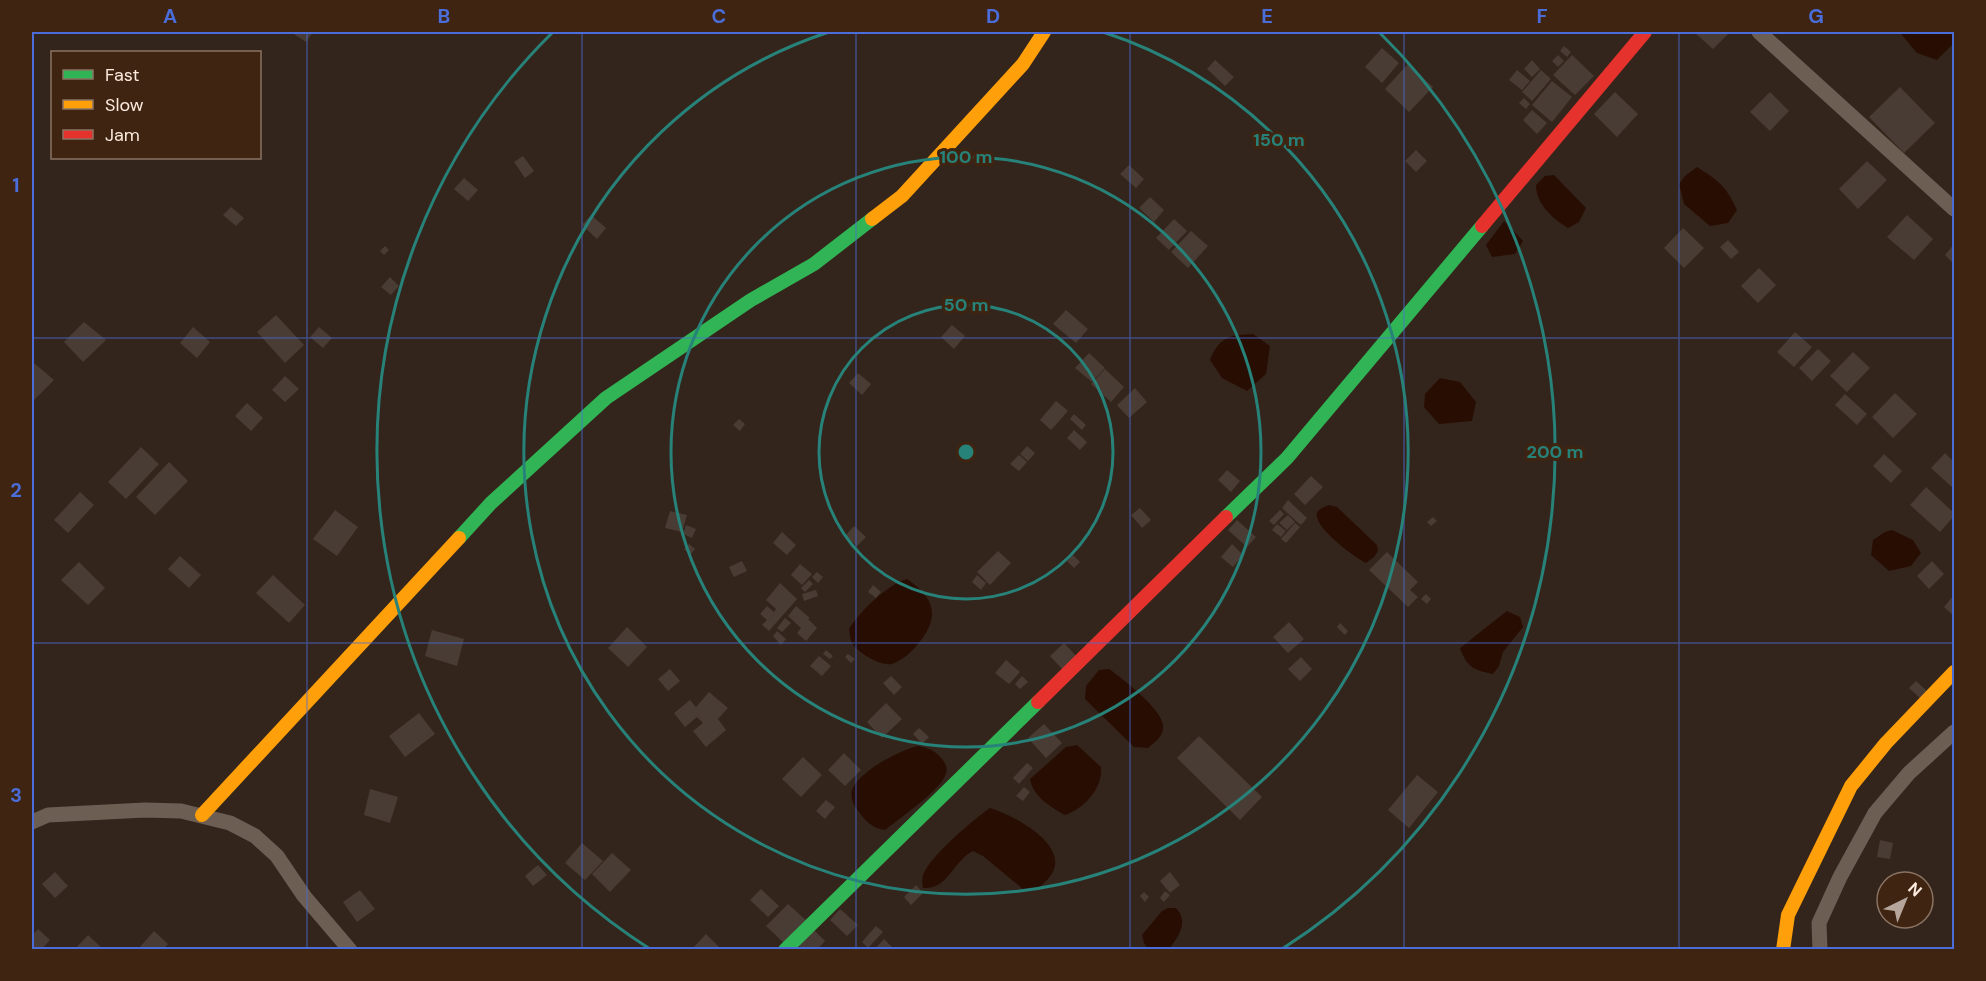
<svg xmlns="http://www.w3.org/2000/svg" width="1986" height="981" font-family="'DM Sans',sans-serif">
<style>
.water{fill:#280d03}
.building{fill:#483c34}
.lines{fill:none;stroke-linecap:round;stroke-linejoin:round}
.street{stroke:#6d5e53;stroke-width:15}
.fast{stroke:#30b455;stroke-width:14}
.slow{stroke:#ff9f0a;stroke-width:14}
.jam{stroke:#e5322d;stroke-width:14}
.grid{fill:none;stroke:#4a6dd9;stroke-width:1.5;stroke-opacity:0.55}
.ring{fill:none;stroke:#278279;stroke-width:3}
.centre{fill:#278279;stroke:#3e2411;stroke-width:3}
.ring-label{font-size:18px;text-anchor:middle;font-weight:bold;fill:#278279;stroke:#3e2411;stroke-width:6;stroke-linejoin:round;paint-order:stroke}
.neatline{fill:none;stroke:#4a6dd9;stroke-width:2}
.grid-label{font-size:20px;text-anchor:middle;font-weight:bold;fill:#4a6dd9}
</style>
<rect width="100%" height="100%" fill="#34251c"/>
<path class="water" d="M 1902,32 L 1954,32 L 1954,43 L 1937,60 L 1917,53 L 1901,34 Z
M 1697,167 C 1719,181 1726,186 1737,210 L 1728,223 L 1710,226 L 1684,204 L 1679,184 L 1685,176 Z
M 1554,175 L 1586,208 L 1579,222 L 1568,228 C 1552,218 1536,204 1536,185 L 1545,176 Z
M 1504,221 L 1523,241 L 1515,254 L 1492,257 L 1486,245 Z
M 1253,334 L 1270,346 L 1266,374 L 1247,391 L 1222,378 L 1210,360 C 1219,337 1230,335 1253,334 Z
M 1440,378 L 1460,382 L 1476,402 L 1472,421 L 1439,424 L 1424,407 L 1425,394 Z
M 1329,505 L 1337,507 L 1377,545 L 1378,551 L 1374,557 L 1366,563 C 1354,557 1313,527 1317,513 C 1319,508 1325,507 1329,505 Z
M 1892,530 L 1913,540 L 1921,553 L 1911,566 L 1889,571 L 1871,555 L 1873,540 L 1885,532 Z
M 907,579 C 936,599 940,617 918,644 C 912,652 901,661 892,664 C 880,666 858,653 852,643 C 850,639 850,633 849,629 C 860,611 887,585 907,579 Z
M 1507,611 L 1520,617 L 1523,627 L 1503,652 L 1499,666 L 1493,674 C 1473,670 1467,667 1460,648 Z
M 1109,669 C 1123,679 1163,710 1163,726 C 1164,736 1155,742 1148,748 L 1134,747 L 1085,699 L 1086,686 L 1099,670 Z
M 1077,745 L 1101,767 C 1103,788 1085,808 1065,815 C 1051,807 1033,797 1030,779 L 1066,747 Z
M 918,746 C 929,748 936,751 942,759 C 947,765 948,770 945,776 C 938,792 900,818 885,830 C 874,829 865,821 859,812 C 854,806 850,799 852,790 C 859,771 900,750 918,746 Z
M 990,808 C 1016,816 1080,850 1045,882 C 1038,889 1034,892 1024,890 L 983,856 L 973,851 C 953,861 948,890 923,888 C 922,883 922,879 923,875 C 930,856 973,820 990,808 Z
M 1168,908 L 1176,908 C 1189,922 1179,936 1169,949 L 1148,949 L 1144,943 L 1142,935 L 1162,911 Z"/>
<path class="building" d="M 291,32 L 313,32 L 306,42 Z
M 1694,32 L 1730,32 L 1713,49 Z
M 1564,46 L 1571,52 L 1567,57 L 1560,51 Z
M 1382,48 L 1399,63 L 1382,83 L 1365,67 Z
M 1558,55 L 1564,61 L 1558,67 L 1552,61 Z
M 1572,55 L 1594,76 L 1575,95 L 1553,75 Z
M 1215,60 L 1234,77 L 1225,86 L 1207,69 Z
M 1532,60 L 1540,69 L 1532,77 L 1524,69 Z
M 1408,64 L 1433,87 L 1409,112 L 1385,89 Z
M 1517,70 L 1530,81 L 1522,90 L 1509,80 Z
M 1541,70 L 1551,79 L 1532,101 L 1522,92 Z
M 1552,81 L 1572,97 L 1552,122 L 1532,105 Z
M 1900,87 L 1935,123 L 1904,153 L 1869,117 Z
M 1615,92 L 1638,114 L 1617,137 L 1594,114 Z
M 1770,92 L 1789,111 L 1770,131 L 1750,112 Z
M 1524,98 L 1530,104 L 1526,109 L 1519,103 Z
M 1532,110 L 1547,123 L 1537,134 L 1523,120 Z
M 1416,150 L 1427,161 L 1416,172 L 1405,161 Z
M 523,156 L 534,171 L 525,178 L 514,162 Z
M 1867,161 L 1887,180 L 1858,209 L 1839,189 Z
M 1129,165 L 1144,179 L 1136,188 L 1120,174 Z
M 464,178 L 478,190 L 468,201 L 454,189 Z
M 1150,197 L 1164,210 L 1154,222 L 1139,208 Z
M 231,207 L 244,218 L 236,226 L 223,215 Z
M 591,215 L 606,228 L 597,239 L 582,225 Z
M 1907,215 L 1933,239 L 1914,260 L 1887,237 Z
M 1174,219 L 1187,231 L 1169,250 L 1156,238 Z
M 1683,228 L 1704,248 L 1684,268 L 1664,248 Z
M 1191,231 L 1208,246 L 1188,268 L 1171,252 Z
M 1728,240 L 1739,252 L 1731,259 L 1720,247 Z
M 1954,244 L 1954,264 L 1945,255 Z
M 385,246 L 389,250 L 384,255 L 380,251 Z
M 1759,268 L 1776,285 L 1758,303 L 1741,286 Z
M 390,277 L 399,286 L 391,295 L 381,287 Z
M 1066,310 L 1088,329 L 1076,343 L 1053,324 Z
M 276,315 L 304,345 L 285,363 L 257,332 Z
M 84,322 L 106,340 L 83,362 L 64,342 Z
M 952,325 L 965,336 L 954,349 L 941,337 Z
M 193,327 L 210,342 L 197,358 L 180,343 Z
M 319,327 L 332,338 L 323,348 L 310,337 Z
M 1795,332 L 1812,347 L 1794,367 L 1777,352 Z
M 1818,349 L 1831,361 L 1812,381 L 1799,368 Z
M 1853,352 L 1870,368 L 1847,392 L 1830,376 Z
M 1089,353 L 1105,368 L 1092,382 L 1075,368 Z
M 34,363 L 54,380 L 34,400 L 32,398 L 32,366 Z
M 1105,369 L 1124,387 L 1111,402 L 1091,384 Z
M 858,373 L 871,384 L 862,395 L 849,383 Z
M 285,376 L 299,389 L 285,402 L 272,390 Z
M 1135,388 L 1147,402 L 1129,418 L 1117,405 Z
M 1895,393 L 1917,414 L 1893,438 L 1872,417 Z
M 1845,394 L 1867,414 L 1857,425 L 1835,405 Z
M 1056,401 L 1068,411 L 1051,430 L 1040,420 Z
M 247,403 L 263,418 L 251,431 L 235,416 Z
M 1074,414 L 1086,425 L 1082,430 L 1070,419 Z
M 739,419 L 745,424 L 740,431 L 733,425 Z
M 1074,430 L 1087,442 L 1080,450 L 1067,438 Z
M 1027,446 L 1035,453 L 1028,461 L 1020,454 Z
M 141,447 L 159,464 L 126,499 L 108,482 Z
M 1945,453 L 1954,462 L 1954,486 L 1953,488 L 1931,468 Z
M 1884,454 L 1902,471 L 1891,483 L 1873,466 Z
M 1019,455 L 1027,462 L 1019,471 L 1010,464 Z
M 169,462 L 188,481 L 155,515 L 136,497 Z
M 1227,470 L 1240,481 L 1231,492 L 1218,480 Z
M 1311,476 L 1323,487 L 1305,505 L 1294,494 Z
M 1926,487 L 1954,513 L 1954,516 L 1940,532 L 1910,505 Z
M 80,492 L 94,505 L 68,533 L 54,520 Z
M 1288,500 L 1307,518 L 1301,525 L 1296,521 L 1299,518 L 1296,521 L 1282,508 Z
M 1140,508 L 1151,520 L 1142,528 L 1131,515 Z
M 335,510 L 358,527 L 337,556 L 313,539 Z
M 1280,510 L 1284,514 L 1274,525 L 1269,521 Z
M 670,511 L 687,515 L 682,532 L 665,528 Z
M 1288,515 L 1295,522 L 1287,530 L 1279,523 Z
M 1433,517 L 1437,521 L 1431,526 L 1427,522 Z
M 1237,520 L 1256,537 L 1247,547 L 1228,530 Z
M 1295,523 L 1300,527 L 1286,543 L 1281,539 Z
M 1277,524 L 1286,531 L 1281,537 L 1272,530 Z
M 686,525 L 696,529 L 692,538 L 683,534 Z
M 854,526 L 866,537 L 857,546 L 845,536 Z
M 782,532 L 796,545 L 787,555 L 773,543 Z
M 689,544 L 695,549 L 690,555 L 684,549 Z
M 1232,544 L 1243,555 L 1233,567 L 1221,557 Z
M 998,551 L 1011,563 L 990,585 L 977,572 Z
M 1387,552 L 1418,582 L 1410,590 L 1418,597 L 1408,607 L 1369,570 Z
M 1073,555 L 1080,562 L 1074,568 L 1067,561 Z
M 180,556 L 201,575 L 189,588 L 168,569 Z
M 742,561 L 747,571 L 734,577 L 729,567 Z
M 1932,561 L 1944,574 L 1929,589 L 1917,576 Z
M 79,562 L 105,588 L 88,605 L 61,580 Z
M 800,564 L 812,574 L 802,585 L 791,575 Z
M 817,572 L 823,577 L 818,583 L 812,577 Z
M 273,575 L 305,605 L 289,623 L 256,593 Z
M 977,575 L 986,583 L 981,590 L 972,582 Z
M 809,580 L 813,584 L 805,592 L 801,588 Z
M 780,583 L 797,599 L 769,631 L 762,625 L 767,620 L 760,614 L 767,606 L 774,612 L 776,609 L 766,600 Z
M 873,585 L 881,592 L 876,598 L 868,592 Z
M 816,590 L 818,596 L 804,601 L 802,594 Z
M 1426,594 L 1431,599 L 1427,604 L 1421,599 Z
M 1954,595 L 1954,616 L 1944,607 Z
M 796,606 L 810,618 L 808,619 L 817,628 L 806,641 L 797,633 L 801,628 L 788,616 Z
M 785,618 L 791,623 L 782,632 L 777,628 Z
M 1289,622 L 1304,639 L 1288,653 L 1273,637 Z
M 1340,623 L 1348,631 L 1345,635 L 1337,627 Z
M 627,627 L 647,647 L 628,667 L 608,648 Z
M 432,630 L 464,639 L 457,666 L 425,656 Z
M 777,631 L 786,639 L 781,645 L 773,636 Z
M 1064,643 L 1078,658 L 1064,671 L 1050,656 Z
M 826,650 L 833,656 L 830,659 L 823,654 Z
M 848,654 L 855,659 L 851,663 L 845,657 Z
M 819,656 L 831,666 L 822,676 L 810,666 Z
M 1301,657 L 1312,669 L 1300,681 L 1288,669 Z
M 1006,660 L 1020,672 L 1009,684 L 995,673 Z
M 670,669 L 680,681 L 668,691 L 658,679 Z
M 891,676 L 902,687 L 894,695 L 883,683 Z
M 1022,676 L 1028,682 L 1020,689 L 1015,684 Z
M 1916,681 L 1928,692 L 1921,699 L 1909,688 Z
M 709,692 L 728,708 L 718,719 L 726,730 L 706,747 L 693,731 L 703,723 L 697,717 L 685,727 L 674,713 L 690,700 L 696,707 Z
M 886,703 L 902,719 L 882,738 L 867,722 Z
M 419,713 L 435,734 L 405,757 L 389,736 Z
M 1044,724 L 1062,743 L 1046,758 L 1028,738 Z
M 919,728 L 929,737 L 922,744 L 913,734 Z
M 1199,736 L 1262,797 L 1240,820 L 1177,758 Z
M 844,753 L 861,770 L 845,786 L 828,770 Z
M 803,757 L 822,775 L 801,797 L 782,779 Z
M 1027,763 L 1033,768 L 1019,784 L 1013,778 Z
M 1417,775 L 1438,792 L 1409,828 L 1388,810 Z
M 1024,787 L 1030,792 L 1023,801 L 1016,796 Z
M 370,789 L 398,797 L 390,823 L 364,815 Z
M 826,800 L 835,807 L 825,819 L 816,811 Z
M 1880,840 L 1893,843 L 1890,859 L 1877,857 Z
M 582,843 L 603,861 L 585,880 L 565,863 Z
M 612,853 L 631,870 L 610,892 L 592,874 Z
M 538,865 L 547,875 L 533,886 L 525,876 Z
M 55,872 L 68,886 L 55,898 L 42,884 Z
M 1170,872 L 1180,885 L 1170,893 L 1160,881 Z
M 916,885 L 923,893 L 911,905 L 904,897 Z
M 761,889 L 779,906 L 768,917 L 750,900 Z
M 360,890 L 375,909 L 357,922 L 343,902 Z
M 1165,891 L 1170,895 L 1164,902 L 1160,898 Z
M 1144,892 L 1149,897 L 1145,902 L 1140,896 Z
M 788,904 L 808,922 L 786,945 L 766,926 Z
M 840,909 L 858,925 L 847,936 L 830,920 Z
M 876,926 L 883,932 L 868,948 L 862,942 Z
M 38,929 L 50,940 L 41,950 L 35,950 L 32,947 L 32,936 Z
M 814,930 L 825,941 L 817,950 L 803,950 L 799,946 Z
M 154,931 L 168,944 L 163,950 L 141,950 L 139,948 Z
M 706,934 L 722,950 L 691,950 Z
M 88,935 L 104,950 L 78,950 L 76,948 Z
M 884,939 L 895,950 L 874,950 Z"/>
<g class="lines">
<path class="street" d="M 1759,32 L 1954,209
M 32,822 L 48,815 L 145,810 L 181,811 L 230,823 L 255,836 L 277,856 L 304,896 L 350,950
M 1820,950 L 1819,923 L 1840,877 L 1875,813 L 1909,773 L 1954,732"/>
<path class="fast" d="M 1226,517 L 1287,458 L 1482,226
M 459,538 L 491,503 L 606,398 L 751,300 L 814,264 L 872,219
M 785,950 L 1038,702"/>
<path class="slow" d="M 872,219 L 902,196 L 1023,64 L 1044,32
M 202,815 L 459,538
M 1783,950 L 1788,915 L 1851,786 L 1886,743 L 1954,672"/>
<path class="jam" d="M 1482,226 L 1645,32
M 1038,702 L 1226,517"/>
</g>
<path class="grid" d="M 307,32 L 307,950M 582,32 L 582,950M 856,32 L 856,950M 1130,32 L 1130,950M 1404,32 L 1404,950M 1679,32 L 1679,950M 32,338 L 1954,338M 32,643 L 1954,643"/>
<g class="ring">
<circle cx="966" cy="452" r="147"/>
<circle cx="966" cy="452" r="295"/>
<path d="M1103 32A442 442 0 1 1 829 32"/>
<path d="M650 949A589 589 0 0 1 553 32M1379 32A589 589 0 0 1 1282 949"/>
</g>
<circle cx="966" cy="452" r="9" class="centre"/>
<g class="ring-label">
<text x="1279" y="146">150 m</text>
<text x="966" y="163">100 m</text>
<text x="966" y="311">50 m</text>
<text x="1555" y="458">200 m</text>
</g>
<rect width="1986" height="981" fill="none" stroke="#3e2411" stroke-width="66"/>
<rect x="51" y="51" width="210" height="108" fill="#3e2411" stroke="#8a7363" stroke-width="1.5"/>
<rect x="63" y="70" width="30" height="9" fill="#30b455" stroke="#8a7363" stroke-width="1.5"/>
<text x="105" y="81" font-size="18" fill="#fceadf">Fast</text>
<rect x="63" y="100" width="30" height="9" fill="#ff9f0a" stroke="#8a7363" stroke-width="1.5"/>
<text x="105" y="111" font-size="18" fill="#fceadf">Slow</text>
<rect x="63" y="130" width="30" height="9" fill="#e5322d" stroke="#8a7363" stroke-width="1.5"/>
<text x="105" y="141" font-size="18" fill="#fceadf">Jam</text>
<g transform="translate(1905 900) rotate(43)"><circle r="28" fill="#3e2411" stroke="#8a7363" stroke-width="1.5"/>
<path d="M0-4.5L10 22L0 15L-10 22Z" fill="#b6a59b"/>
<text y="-9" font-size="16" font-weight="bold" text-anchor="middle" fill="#fceadf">N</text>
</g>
<rect x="33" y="33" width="1920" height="915" class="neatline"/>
<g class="grid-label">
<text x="170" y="23">A</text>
<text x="444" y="23">B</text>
<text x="719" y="23">C</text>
<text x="993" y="23">D</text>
<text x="1267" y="23">E</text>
<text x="1542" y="23">F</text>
<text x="1816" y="23">G</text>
<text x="16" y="192">1</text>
<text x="16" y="497">2</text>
<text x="16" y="802">3</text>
</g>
</svg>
